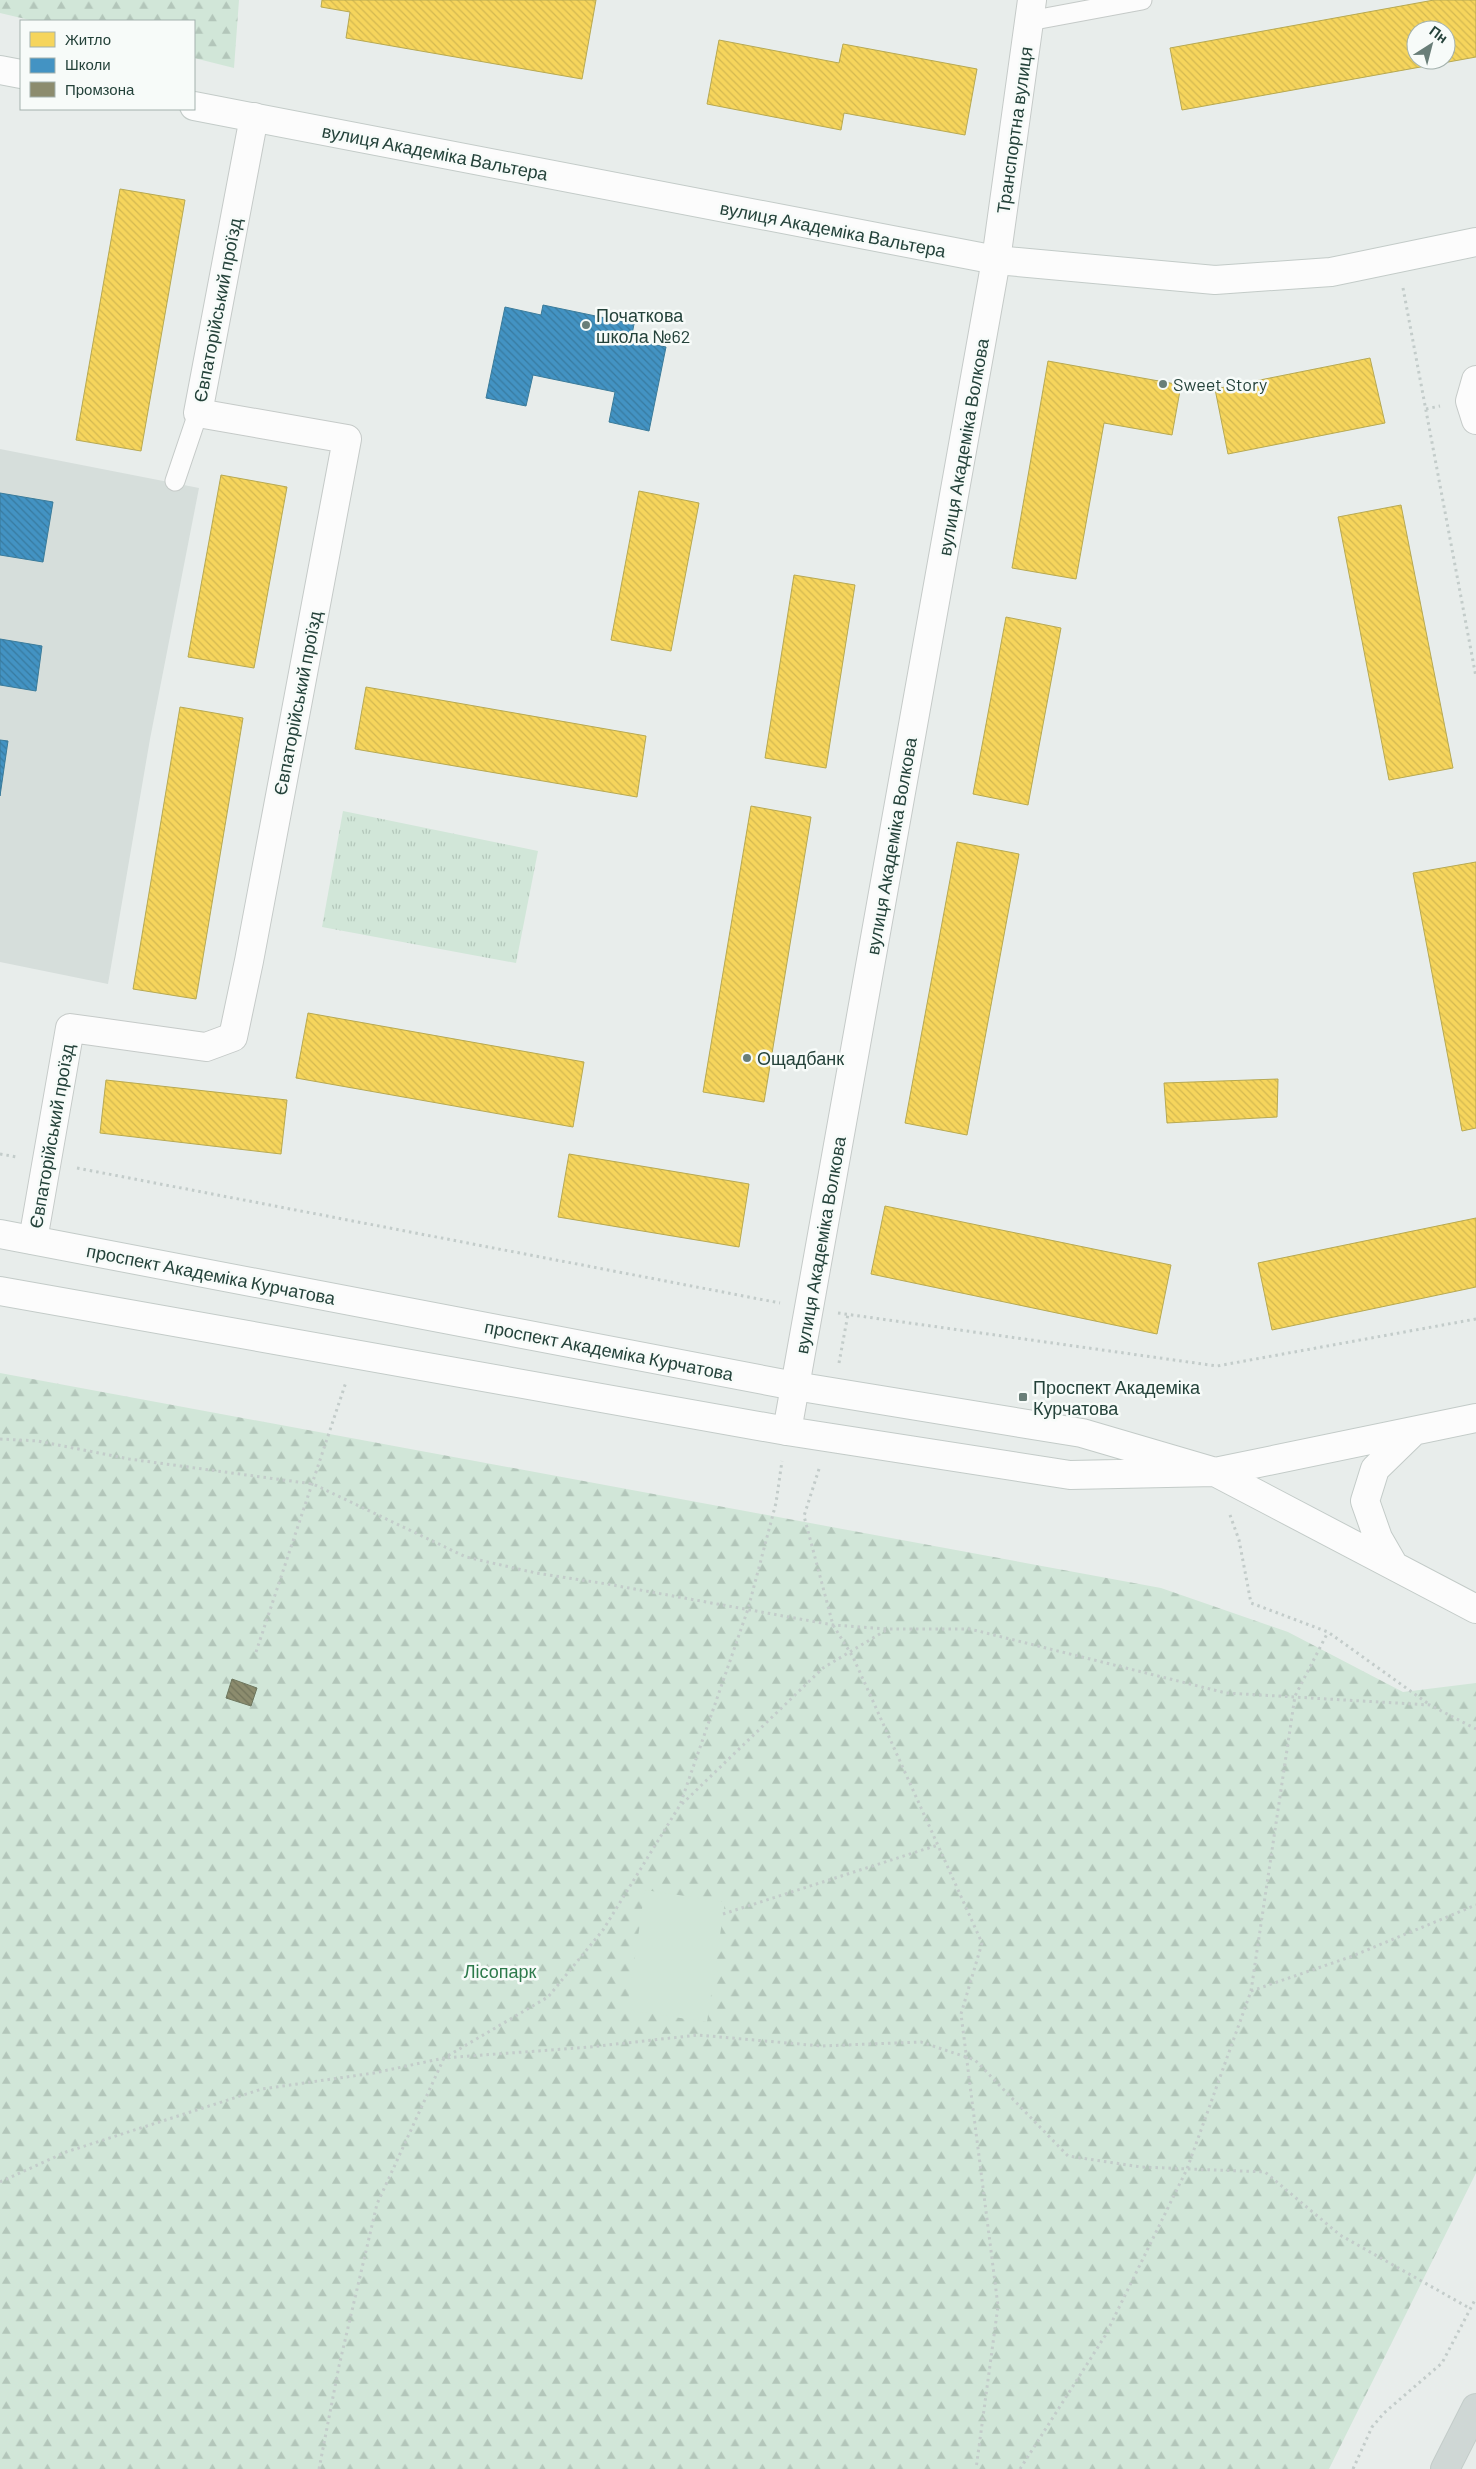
<svg xmlns="http://www.w3.org/2000/svg" width="1476" height="2469" font-family="Barlow,sans-serif">
<style>
.built{fill:#d6dedb}
.grass{fill:url(#grass-tufts)}
.forest{fill:url(#forest-firs)}
.garden{fill:#d1e6d8}
.homes{fill:url(#homes-back-hatch);stroke:#b7a952;fill-rule:evenodd}
.schools{fill:url(#schools-back-hatch);stroke:#3a7b9a}
.industry{fill:url(#industry-back-hatch);stroke:#6d765e}
.lines{fill:none;stroke-linecap:round;stroke-linejoin:round}
.lane-casing{stroke:#c5cac8;stroke-width:21}
.street-casing{stroke:#c5cac8;stroke-width:30}
.secondary-casing{stroke:#c3cbc8;stroke-width:30}
.primary-casing{stroke:#c3ccc9;stroke-width:30}
.path{stroke:#c3ccca;stroke-width:3;stroke-dasharray:2.5 4;stroke-linecap:butt}
.lane{stroke:#fcfcfc;stroke-width:19}
.street{stroke:#fcfcfc;stroke-width:28}
.secondary{stroke:#fcfcfc;stroke-width:28}
.primary{stroke:#cfd7d5;stroke-width:28}
.poi-dot{fill:#697e78;stroke:#f7fbf9;stroke-width:2}
.labels{text-anchor:middle;dominant-baseline:central;stroke-width:5;stroke-linejoin:round;paint-order:stroke}
.street-label{font-size:18px;fill:#24423a;stroke:#f7fbf9}
.poi-label{font-size:18px;fill:#24423a;stroke:#f7fbf9;text-anchor:start}
.park-label{font-size:18px;fill:#2d7a4b;stroke:#f7fbf9}
</style>
<defs>
<pattern id="grass-tufts" width="24" height="20" patternUnits="userSpaceOnUse" patternTransform="scale(1.25)"><rect width="24" height="20" fill="#d1e6d8"/><path d="M3 7l-1-3M5 7V3M7 7l1-3M15 17l-1-3M17 17v-4M19 17l1-3" fill="none" stroke="#b3c6ba"/></pattern>
<pattern id="forest-firs" width="22" height="20" patternUnits="userSpaceOnUse" patternTransform="scale(1.25)"><rect width="22" height="20" fill="#d1e6d8"/><path d="M5 1l3.5 6h-7zM16 11l3.5 6h-7z" fill="#b3c6ba"/></pattern>
<pattern id="homes-back-hatch" width="6" height="6" patternUnits="userSpaceOnUse" patternTransform="scale(1.25)"><rect width="6" height="6" fill="#f6d55c"/><path d="M-1 5l2 2M0 0l6 6M5-1l2 2" fill="none" stroke="#d3b851"/></pattern>
<pattern id="schools-back-hatch" width="6" height="6" patternUnits="userSpaceOnUse" patternTransform="scale(1.25)"><rect width="6" height="6" fill="#4393c3"/><path d="M-1 5l2 2M0 0l6 6M5-1l2 2" fill="none" stroke="#387a9f"/></pattern>
<pattern id="industry-back-hatch" width="6" height="6" patternUnits="userSpaceOnUse" patternTransform="scale(1.25)"><rect width="6" height="6" fill="#8c8c6e"/><path d="M-1 5l2 2M0 0l6 6M5-1l2 2" fill="none" stroke="#72745b"/></pattern>
</defs>
<rect width="100%" height="100%" fill="#e8edeb"/>
<path class="built" d="M 0,449 L 199,488 L 150,739 L 108,984 L 0,962 Z"/>
<path class="grass" d="M 343,811 L 538,851 L 516,963 L 322,927 Z"/>
<path class="forest" d="M 0,0 L 239,0 L 234,68 L 194,58 L 194,21 L 34,21 L 0,13 Z
M 0,1373 L 1161,1588 L 1288,1632 L 1403,1692 L 1476,1683 L 1476,2173 L 1329,2469 L 0,2469 Z"/>
<path class="garden" d="M 645,1890 L 725,1902 L 707,2022 L 627,2010 Z"/>
<path class="homes" d="M 322,0 L 596,0 L 582,79 L 346,38 L 350,12 L 321,7 Z
M 1434,0 L 1476,0 L 1476,57 L 1182,110 L 1170,48 ZM 1416,30 L 1446,30 L 1446,60 L 1416,60 Z
M 719,40 L 839,63 L 843,44 L 977,69 L 965,135 L 844,113 L 841,130 L 707,104 Z
M 120,189 L 185,200 L 141,451 L 76,440 Z
M 1370,358 L 1385,423 L 1228,454 L 1215,389 Z
M 1048,361 L 1181,385 L 1172,435 L 1104,423 L 1076,579 L 1012,568 Z
M 221,475 L 287,487 L 254,668 L 188,657 Z
M 639,491 L 699,503 L 671,651 L 611,640 Z
M 1401,505 L 1453,768 L 1389,780 L 1338,517 Z
M 794,575 L 855,585 L 826,768 L 765,758 Z
M 1006,617 L 1061,628 L 1028,805 L 973,794 Z
M 366,687 L 646,736 L 637,797 L 355,749 Z
M 180,707 L 243,718 L 196,999 L 133,989 Z
M 751,806 L 811,817 L 764,1102 L 703,1092 Z
M 957,842 L 1019,854 L 967,1135 L 905,1123 Z
M 1476,862 L 1476,1128 L 1462,1131 L 1413,873 Z
M 308,1013 L 584,1062 L 573,1127 L 296,1078 Z
M 1278,1079 L 1277,1117 L 1167,1123 L 1164,1083 Z
M 106,1080 L 287,1100 L 281,1154 L 100,1133 Z
M 569,1154 L 749,1184 L 739,1247 L 558,1217 Z
M 885,1206 L 1171,1265 L 1157,1334 L 871,1274 Z
M 1476,1218 L 1476,1287 L 1272,1330 L 1258,1263 Z"/>
<path class="schools" d="M 543,305 L 634,324 L 631,340 L 666,347 L 649,431 L 609,422 L 615,392 L 533,375 L 526,406 L 486,398 L 505,307 L 541,315 Z
M 0,493 L 53,502 L 43,562 L 0,555 Z
M 0,639 L 42,646 L 36,691 L 0,685 Z
M 0,740 L 8,741 L 0,796 Z"/>
<path class="industry" d="M 232,1679 L 257,1688 L 251,1706 L 226,1698 Z"/>
<g class="lines">
<defs>
<path id="lane" d="M 1029,21 L 1142,0
M 175,481 L 198,413"/>
<path id="street" d="M 1476,380 L 1470,401 L 1476,420
M 33,1240 L 70,1028 L 206,1047 L 233,1037 L 249,961 L 347,439 L 198,413 L 254,117
M 787,1431 L 996,260 L 1032,0"/>
<path id="secondary" d="M 0,70 L 21,74
M 194,106 L 996,260 L 1215,280 L 1331,272 L 1476,242
M 0,1234 L 795,1386 L 1082,1433 L 1215,1472 L 1476,1609
M 0,1291 L 787,1431 L 1070,1475 L 1215,1472 L 1476,1418
M 1393,1564 L 1378,1538 L 1365,1501 L 1375,1469 L 1413,1432"/>
<path id="primary" d="M 1445,2469 L 1476,2408"/>
</defs>
<use href="#lane" class="lane-casing"/>
<use href="#street" class="street-casing"/>
<use href="#secondary" class="secondary-casing"/>
<use href="#primary" class="primary-casing"/>
<path class="path" d="M 1403,288 L 1476,677
M 1426,409 L 1440,406
M 0,1154 L 17,1157
M 77,1168 L 780,1303
M 838,1313 L 1217,1366 L 1476,1319
M 839,1363 L 848,1314
M 0,1439 L 38,1441 L 129,1459 L 313,1484 L 466,1557 L 536,1573 L 607,1584 L 833,1625 L 888,1629 L 970,1629 L 1226,1693 L 1430,1705 L 1476,1729
M 819,1469 L 804,1516 L 833,1625 L 853,1657 L 982,1943 L 961,2014 L 998,2306 L 976,2469
M 1230,1515 L 1239,1540 L 1251,1603 L 1328,1632 L 1430,1705
M 256,1652 L 346,1382
M 682,1804 L 823,1668 L 888,1629
M 723,1914 L 938,1845
M 1251,1991 L 1350,1957 L 1476,1905
M 0,2182 L 66,2152 L 262,2089 L 374,2073 L 444,2058 L 548,1997 L 603,1930 L 680,1805 L 748,1609 L 776,1503 L 782,1461
M 319,2469 L 339,2366 L 377,2204 L 444,2058 L 590,2047 L 698,2035 L 821,2046 L 921,2042 L 975,2060 L 1068,2156 L 1141,2167 L 1265,2172 L 1340,2235 L 1471,2309
M 1020,2469 L 1105,2336 L 1187,2169 L 1251,1991 L 1295,1696 L 1328,1632
M 1353,2469 L 1372,2427 L 1384,2413 L 1442,2363 L 1476,2298"/>
<use href="#lane" class="lane"/>
<use href="#street" class="street"/>
<use href="#secondary" class="secondary"/>
<use href="#primary" class="primary"/>
</g>
<g class="poi-dot">
<circle cx="586" cy="325" r="5"/>
<circle cx="1163" cy="384" r="5"/>
<circle cx="747" cy="1058" r="5"/>
<rect x="1018" y="1392" width="10" height="10" rx="2.5"/>
</g>
<g class="labels">
<g class="street-label">
<text transform="translate(1014 130) rotate(-82)">Транспортна вулиця</text>
<text transform="translate(435 152) rotate(11)">вулиця Академіка Вальтера</text>
<text transform="translate(833 229) rotate(11)">вулиця Академіка Вальтера</text>
<text transform="translate(217 310) rotate(-79)">Євпаторійський проїзд</text>
<text transform="translate(963 447) rotate(-80)">вулиця Академіка Волкова</text>
<text transform="translate(297 703) rotate(-79)">Євпаторійський проїзд</text>
<text transform="translate(891 846) rotate(-80)">вулиця Академіка Волкова</text>
<text transform="translate(51 1136) rotate(-80)">Євпаторійський проїзд</text>
<text transform="translate(820 1245) rotate(-80)">вулиця Академіка Волкова</text>
<text transform="translate(211 1274) rotate(11)">проспект Академіка Курчатова</text>
<text transform="translate(609 1350) rotate(11)">проспект Академіка Курчатова</text>
</g>
<g class="poi-label">
<text x="596" y="315">Початкова<tspan x="596" dy="21">школа №62</tspan></text>
<text x="1173" y="384">Sweet Story</text>
<text x="757" y="1058">Ощадбанк</text>
<text x="1033" y="1387">Проспект Академіка<tspan x="1033" dy="21">Курчатова</tspan></text>
</g>
<g class="park-label">
<text x="500" y="1971">Лісопарк</text>
</g>
</g>
<rect x="20" y="20" width="175" height="90" fill="#f7fbf9" stroke="#a3b1ad"/>
<rect x="30" y="32" width="25" height="15" fill="#f6d55c" stroke="#a3b1ad"/>
<text x="65" y="45" font-size="15" fill="#24423a">Житло</text>
<rect x="30" y="58" width="25" height="15" fill="#4393c3" stroke="#a3b1ad"/>
<text x="65" y="70" font-size="15" fill="#24423a">Школи</text>
<rect x="30" y="82" width="25" height="15" fill="#8c8c6e" stroke="#a3b1ad"/>
<text x="65" y="95" font-size="15" fill="#24423a">Промзона</text>
<g transform="translate(1431 45) rotate(36)"><circle r="24" fill="#f7fbf9" stroke="#a3b1ad"/>
<path d="M0-4L9 19L0 12L-9 19Z" fill="#697e78"/>
<text y="-8" font-size="14" font-weight="bold" text-anchor="middle" fill="#24423a">Пн</text>
</g>
</svg>
